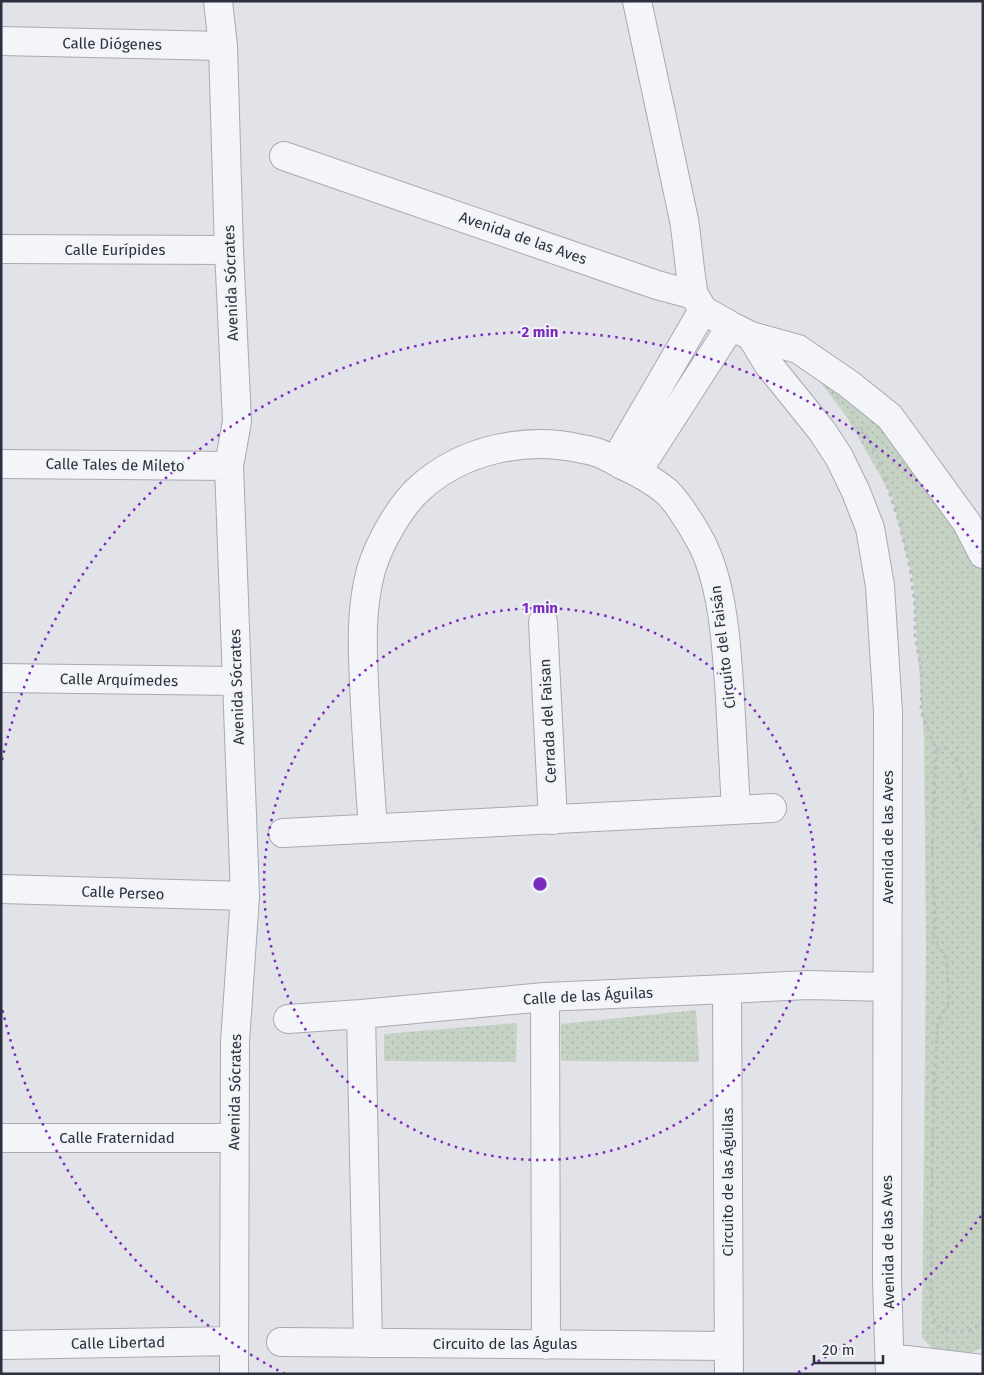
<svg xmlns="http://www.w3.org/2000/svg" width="984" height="1375" font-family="'Fira Sans',sans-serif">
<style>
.park{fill:url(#park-dots)}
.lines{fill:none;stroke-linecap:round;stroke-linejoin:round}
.minor-casing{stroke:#a8a9b3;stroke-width:30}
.path{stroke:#bcbec4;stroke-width:3;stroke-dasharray:4 4;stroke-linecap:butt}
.minor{stroke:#f4f5f8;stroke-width:28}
.ring{fill:none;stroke:#7b2cbf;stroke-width:2.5;stroke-dasharray:2.5 5}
.labels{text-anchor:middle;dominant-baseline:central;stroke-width:4;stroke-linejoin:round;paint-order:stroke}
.street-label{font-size:15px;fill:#2c2f3f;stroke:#f1f3f7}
.centre{fill:#7b2cbf;stroke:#f1f3f7;stroke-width:2.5}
.ring-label{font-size:15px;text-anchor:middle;font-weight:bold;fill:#7b2cbf;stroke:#f1f3f7;stroke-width:4;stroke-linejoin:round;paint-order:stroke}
</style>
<defs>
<pattern id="park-dots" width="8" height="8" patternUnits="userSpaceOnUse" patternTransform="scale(1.25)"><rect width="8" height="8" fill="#c5d2c4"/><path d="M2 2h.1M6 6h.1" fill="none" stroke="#a9b5a9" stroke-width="1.8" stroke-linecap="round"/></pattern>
</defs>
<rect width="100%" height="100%" fill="#e2e3e9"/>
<path class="park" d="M 820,382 L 859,399 L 924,472 L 983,558 L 983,1348 L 960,1357 L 937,1354 L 922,1337 L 926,951 L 924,739 L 913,579 L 892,497 L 847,417 Z
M 696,1010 L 699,1062 L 561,1061 L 561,1024 Z
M 517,1023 L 516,1062 L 384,1061 L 384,1034 Z"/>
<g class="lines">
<defs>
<path id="minor" d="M 218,1 L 223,46 L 229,250 L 237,421 L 229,466 L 245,896 L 235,1042 L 234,1374
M 637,1 L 684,220 C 688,245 689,270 694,295
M 1,41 L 223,46
M 284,156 L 657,285 L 694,295 L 703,310 L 731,326 L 751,336 L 798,349 L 849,384 L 890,417 L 967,523 L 983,554
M 1,249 L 229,250
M 751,336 L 768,364 L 822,431 L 839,457 L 856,492 L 870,528 L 880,586 L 888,712 L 887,1281 L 890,1374
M 615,461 L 703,310
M 1,464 L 229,466
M 637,472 L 731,326
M 543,622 L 553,820
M 1,678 L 236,681
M 373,828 C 370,787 367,745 365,704 C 363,659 359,614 371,570 C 379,543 400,506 420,488 C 463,449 527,436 582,449 C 588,450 595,451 601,454 C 608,457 615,461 622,465 C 638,472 654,481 667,492 C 678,502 698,535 704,548 C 724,591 727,653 730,699 C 732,736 734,773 736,810
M 283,833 L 772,808
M 1,889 L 245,896
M 727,989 L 729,1374
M 545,997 L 546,1345
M 361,1014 L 368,1343
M 288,1019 L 361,1014 L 545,997 L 727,989 L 808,985 L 887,987
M 1,1138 L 234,1138
M 281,1342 L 728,1346
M 1,1345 L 234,1341
M 890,1358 L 983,1369"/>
</defs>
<use href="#minor" class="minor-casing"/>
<path class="path" d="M 861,427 L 877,455 L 900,525 L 910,568 L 915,607 L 915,634 L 922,675 L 921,711 L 936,749 L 932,859 L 935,916 L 934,938 L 946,959 L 950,1001 L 938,1021 L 935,1070 L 932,1161 L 931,1309 L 936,1325 L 953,1332 L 968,1331 L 983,1323
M 936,749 L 946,748 L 956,759 L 983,855"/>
<use href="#minor" class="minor"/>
</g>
<g class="ring">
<circle cx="540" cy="884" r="276"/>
<path d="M981 1216A552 552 0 0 1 795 1374M285 1374A552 552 0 0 1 2 1008M2 760A552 552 0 0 1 981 552"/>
</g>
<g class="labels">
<g class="street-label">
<text transform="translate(112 44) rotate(1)">Calle Diógenes</text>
<text transform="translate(523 238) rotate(19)">Avenida de las Aves</text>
<text x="115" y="250">Calle Eurípides</text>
<text transform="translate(231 283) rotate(-92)">Avenida Sócrates</text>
<text transform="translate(115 465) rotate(1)">Calle Tales de Mileto</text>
<text transform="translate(723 647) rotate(-97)">Circuito del Faisán</text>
<text transform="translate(119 680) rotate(1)">Calle Arquímedes</text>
<text transform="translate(237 687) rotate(-92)">Avenida Sócrates</text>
<text transform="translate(548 721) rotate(-93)">Cerrada del Faisan</text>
<text transform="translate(888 837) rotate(-90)">Avenida de las Aves</text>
<text transform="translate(123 893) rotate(2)">Calle Perseo</text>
<text transform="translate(588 996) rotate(-3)">Calle de las Águilas</text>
<text transform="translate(235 1092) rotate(-89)">Avenida Sócrates</text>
<text x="117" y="1138">Calle Fraternidad</text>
<text transform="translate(728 1182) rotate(-90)">Circuito de las Águilas</text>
<text transform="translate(888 1242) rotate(-91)">Avenida de las Aves</text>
<text transform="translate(118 1343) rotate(-1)">Calle Libertad</text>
<text x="505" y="1344">Circuito de las Águlas</text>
</g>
</g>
<circle cx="540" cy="884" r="8" class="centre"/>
<g class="ring-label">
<text x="540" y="337">2 min</text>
<text x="540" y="613">1 min</text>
</g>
<rect width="984" height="1375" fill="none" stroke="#2c2f3f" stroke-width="5"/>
<path d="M814 1355v8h69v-8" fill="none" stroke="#2c2f3f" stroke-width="2.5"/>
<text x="822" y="1355" font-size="15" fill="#2c2f3f" stroke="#f1f3f7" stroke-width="4" paint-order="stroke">20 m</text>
</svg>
